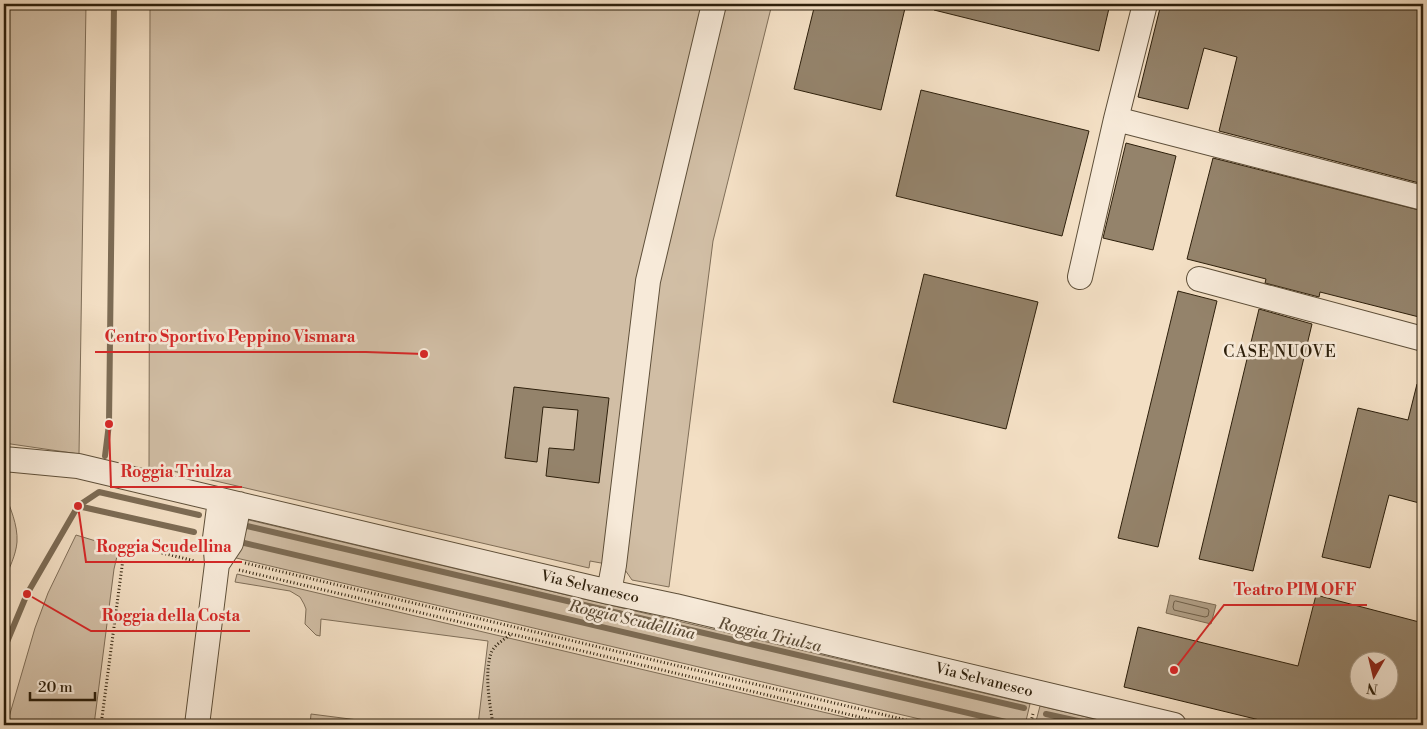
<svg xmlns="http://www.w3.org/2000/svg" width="1427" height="729" font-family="'Libre Bodoni',serif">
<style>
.green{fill:#d1bea5;stroke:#7f6e58}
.water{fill:#b09e85;stroke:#7c6b54}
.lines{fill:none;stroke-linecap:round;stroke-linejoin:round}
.shore{stroke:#6e5e48;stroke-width:1}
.stream{stroke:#7c6b54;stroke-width:6}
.building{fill:#94836b;stroke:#2d1f0b;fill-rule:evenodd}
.minor-casing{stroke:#5e4f39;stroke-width:26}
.path{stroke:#2d1f0b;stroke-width:3;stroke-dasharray:1 2.5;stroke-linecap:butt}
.minor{stroke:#f7ead9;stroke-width:24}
.labels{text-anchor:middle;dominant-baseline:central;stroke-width:5;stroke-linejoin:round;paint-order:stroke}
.street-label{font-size:15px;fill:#2d1f0b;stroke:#f7ead9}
.neighbourhood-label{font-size:16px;letter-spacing:1px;fill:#2d1f0b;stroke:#f7ead9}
.water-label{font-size:16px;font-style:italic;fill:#5b4b36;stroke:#f7ead9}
.leader{fill:none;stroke:#d62828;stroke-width:2}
.callout-dot{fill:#d62828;stroke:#f7ead9;stroke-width:2}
.callout-label{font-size:16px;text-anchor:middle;font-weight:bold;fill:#d62828;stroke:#f7ead9;stroke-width:5;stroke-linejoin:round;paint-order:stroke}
</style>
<rect width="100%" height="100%" fill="#f3dfc4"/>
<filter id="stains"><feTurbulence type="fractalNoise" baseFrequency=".004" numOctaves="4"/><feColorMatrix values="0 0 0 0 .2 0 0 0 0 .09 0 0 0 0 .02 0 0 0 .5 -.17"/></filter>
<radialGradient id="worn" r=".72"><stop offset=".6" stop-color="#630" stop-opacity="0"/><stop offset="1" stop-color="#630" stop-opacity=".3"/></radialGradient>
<path class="green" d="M 4,4 L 86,4 L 79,454 L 4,443 Z
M 150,4 L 772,4 L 713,241 L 669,587 L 632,580 L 623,567 L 590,561 L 589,568 L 177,472 L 149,467 Z
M 4,492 C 10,507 18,525 17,542 C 16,555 9,569 4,580 Z
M 242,520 L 249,520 L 1030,704 L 1025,725 L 945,725 L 232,557 Z
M 76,535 L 119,548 L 114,569 L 94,725 L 8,725 L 9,717 L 35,628 L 48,593 Z
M 237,574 L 878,725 L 478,725 L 488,641 L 321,619 L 320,636 L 316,635 L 305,624 L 306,609 L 304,604 L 300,597 L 290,591 L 235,582 Z
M 1040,706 L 1121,725 L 1035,725 Z
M 311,714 L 397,725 L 310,725 Z"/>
<path class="water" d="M 1170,595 L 1216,605 L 1211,624 L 1166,613 Z"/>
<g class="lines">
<path class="shore" d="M 1176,601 L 1208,609 L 1209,611 L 1208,616 L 1205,617 L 1174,610 L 1173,607 L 1174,602 Z"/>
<path class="stream" d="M 105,456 L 109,424 L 114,4
M 78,506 L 194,532
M 247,526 L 1024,708
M 240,542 L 1019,725
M 4,649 L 27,594 L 78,506 L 99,492 L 199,515
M 1046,714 L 1096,725"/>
</g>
<path class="building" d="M 815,4 L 906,4 L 881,110 L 794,89 Z
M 934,4 L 1110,4 L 1099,51 L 934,10 Z
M 1161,4 L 1423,4 L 1423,184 L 1219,131 L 1237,57 L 1204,48 L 1188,109 L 1138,97 Z
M 921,90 L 1089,131 L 1062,236 L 896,196 Z
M 1126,143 L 1176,156 L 1153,250 L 1103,238 Z
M 1213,158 L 1423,211 L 1423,318 L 1320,292 L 1319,297 L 1265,283 L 1266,279 L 1187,259 Z
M 924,274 L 1038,302 L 1006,429 L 893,402 Z
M 1178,291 L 1217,301 L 1158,547 L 1118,538 Z
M 1259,309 L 1312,324 L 1253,571 L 1199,559 Z
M 1417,384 L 1423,385 L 1423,504 L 1389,495 L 1370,568 L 1322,557 L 1358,408 L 1408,420 Z
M 514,387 L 609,398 L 599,483 L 546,476 L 549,448 L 574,450 L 578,410 L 543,407 L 537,462 L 505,458 Z
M 1316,595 L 1423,623 L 1423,725 L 1280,725 L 1124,687 L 1138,627 L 1298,666 ZM 1360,662 L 1390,662 L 1390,692 L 1360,692 Z"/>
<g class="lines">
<defs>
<path id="minor" d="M 1145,4 L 1116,119 L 1423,198
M 1080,277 L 1116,119
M 1199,279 L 1423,339
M 4,459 L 78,466 L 609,592 L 675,606 L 1174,725
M 217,564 L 231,543 L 239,504
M 609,592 L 614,565 L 648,281 L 714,4
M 197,725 L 217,564 L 215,538 L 220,500"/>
</defs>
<use href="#minor" class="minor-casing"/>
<path class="path" d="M 245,563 L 927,725
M 239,570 L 511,634 L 893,725
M 101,725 L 125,544 L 195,561
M 493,725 C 490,704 484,675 491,653 C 494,645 505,639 511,634
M 1030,725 L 1033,714"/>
<use href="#minor" class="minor"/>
</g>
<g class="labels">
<g class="street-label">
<text transform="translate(590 587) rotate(13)">Via Selvanesco</text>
<text transform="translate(984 680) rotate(14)">Via Selvanesco</text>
</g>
<g class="neighbourhood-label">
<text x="1280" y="352">CASE NUOVE</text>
</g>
<g class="water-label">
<text transform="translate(632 620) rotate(13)">Roggia Scudellina</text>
<text transform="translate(770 635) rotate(13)">Roggia Triulza</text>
</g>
</g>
<path class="leader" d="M424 354L366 352H95M109 424L111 487H242M78 506L86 562H242M1174 670L1224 605H1367M27 594L91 631H250"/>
<g class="callout-dot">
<circle cx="424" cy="354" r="5"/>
<circle cx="109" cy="424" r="5"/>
<circle cx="78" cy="506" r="5"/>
<circle cx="1174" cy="670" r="5"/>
<circle cx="27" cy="594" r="5"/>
</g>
<g class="callout-label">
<text x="230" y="342">Centro Sportivo Peppino Vismara</text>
<text x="176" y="477">Roggia Triulza</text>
<text x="164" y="552">Roggia Scudellina</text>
<text x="1295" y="595">Teatro PIM OFF</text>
<text x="171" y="621">Roggia della Costa</text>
</g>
<rect width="1427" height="729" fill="none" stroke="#f3dfc4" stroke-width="20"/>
<rect x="5" y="5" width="1417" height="719" fill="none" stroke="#2d1f0b" stroke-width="2.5"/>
<rect x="10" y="10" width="1407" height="709" fill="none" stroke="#2d1f0b"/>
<g transform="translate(1374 676) rotate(188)"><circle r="24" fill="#f7ead9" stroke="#a69987"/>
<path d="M0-4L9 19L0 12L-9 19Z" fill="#8f2418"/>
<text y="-8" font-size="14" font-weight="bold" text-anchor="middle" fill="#2d1f0b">N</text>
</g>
<path d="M30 692v8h65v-8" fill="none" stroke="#2d1f0b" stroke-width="2.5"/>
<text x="38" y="692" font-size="15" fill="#2d1f0b" stroke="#f7ead9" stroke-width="4" paint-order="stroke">20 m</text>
<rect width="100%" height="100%" filter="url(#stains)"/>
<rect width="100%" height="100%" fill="url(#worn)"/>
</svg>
